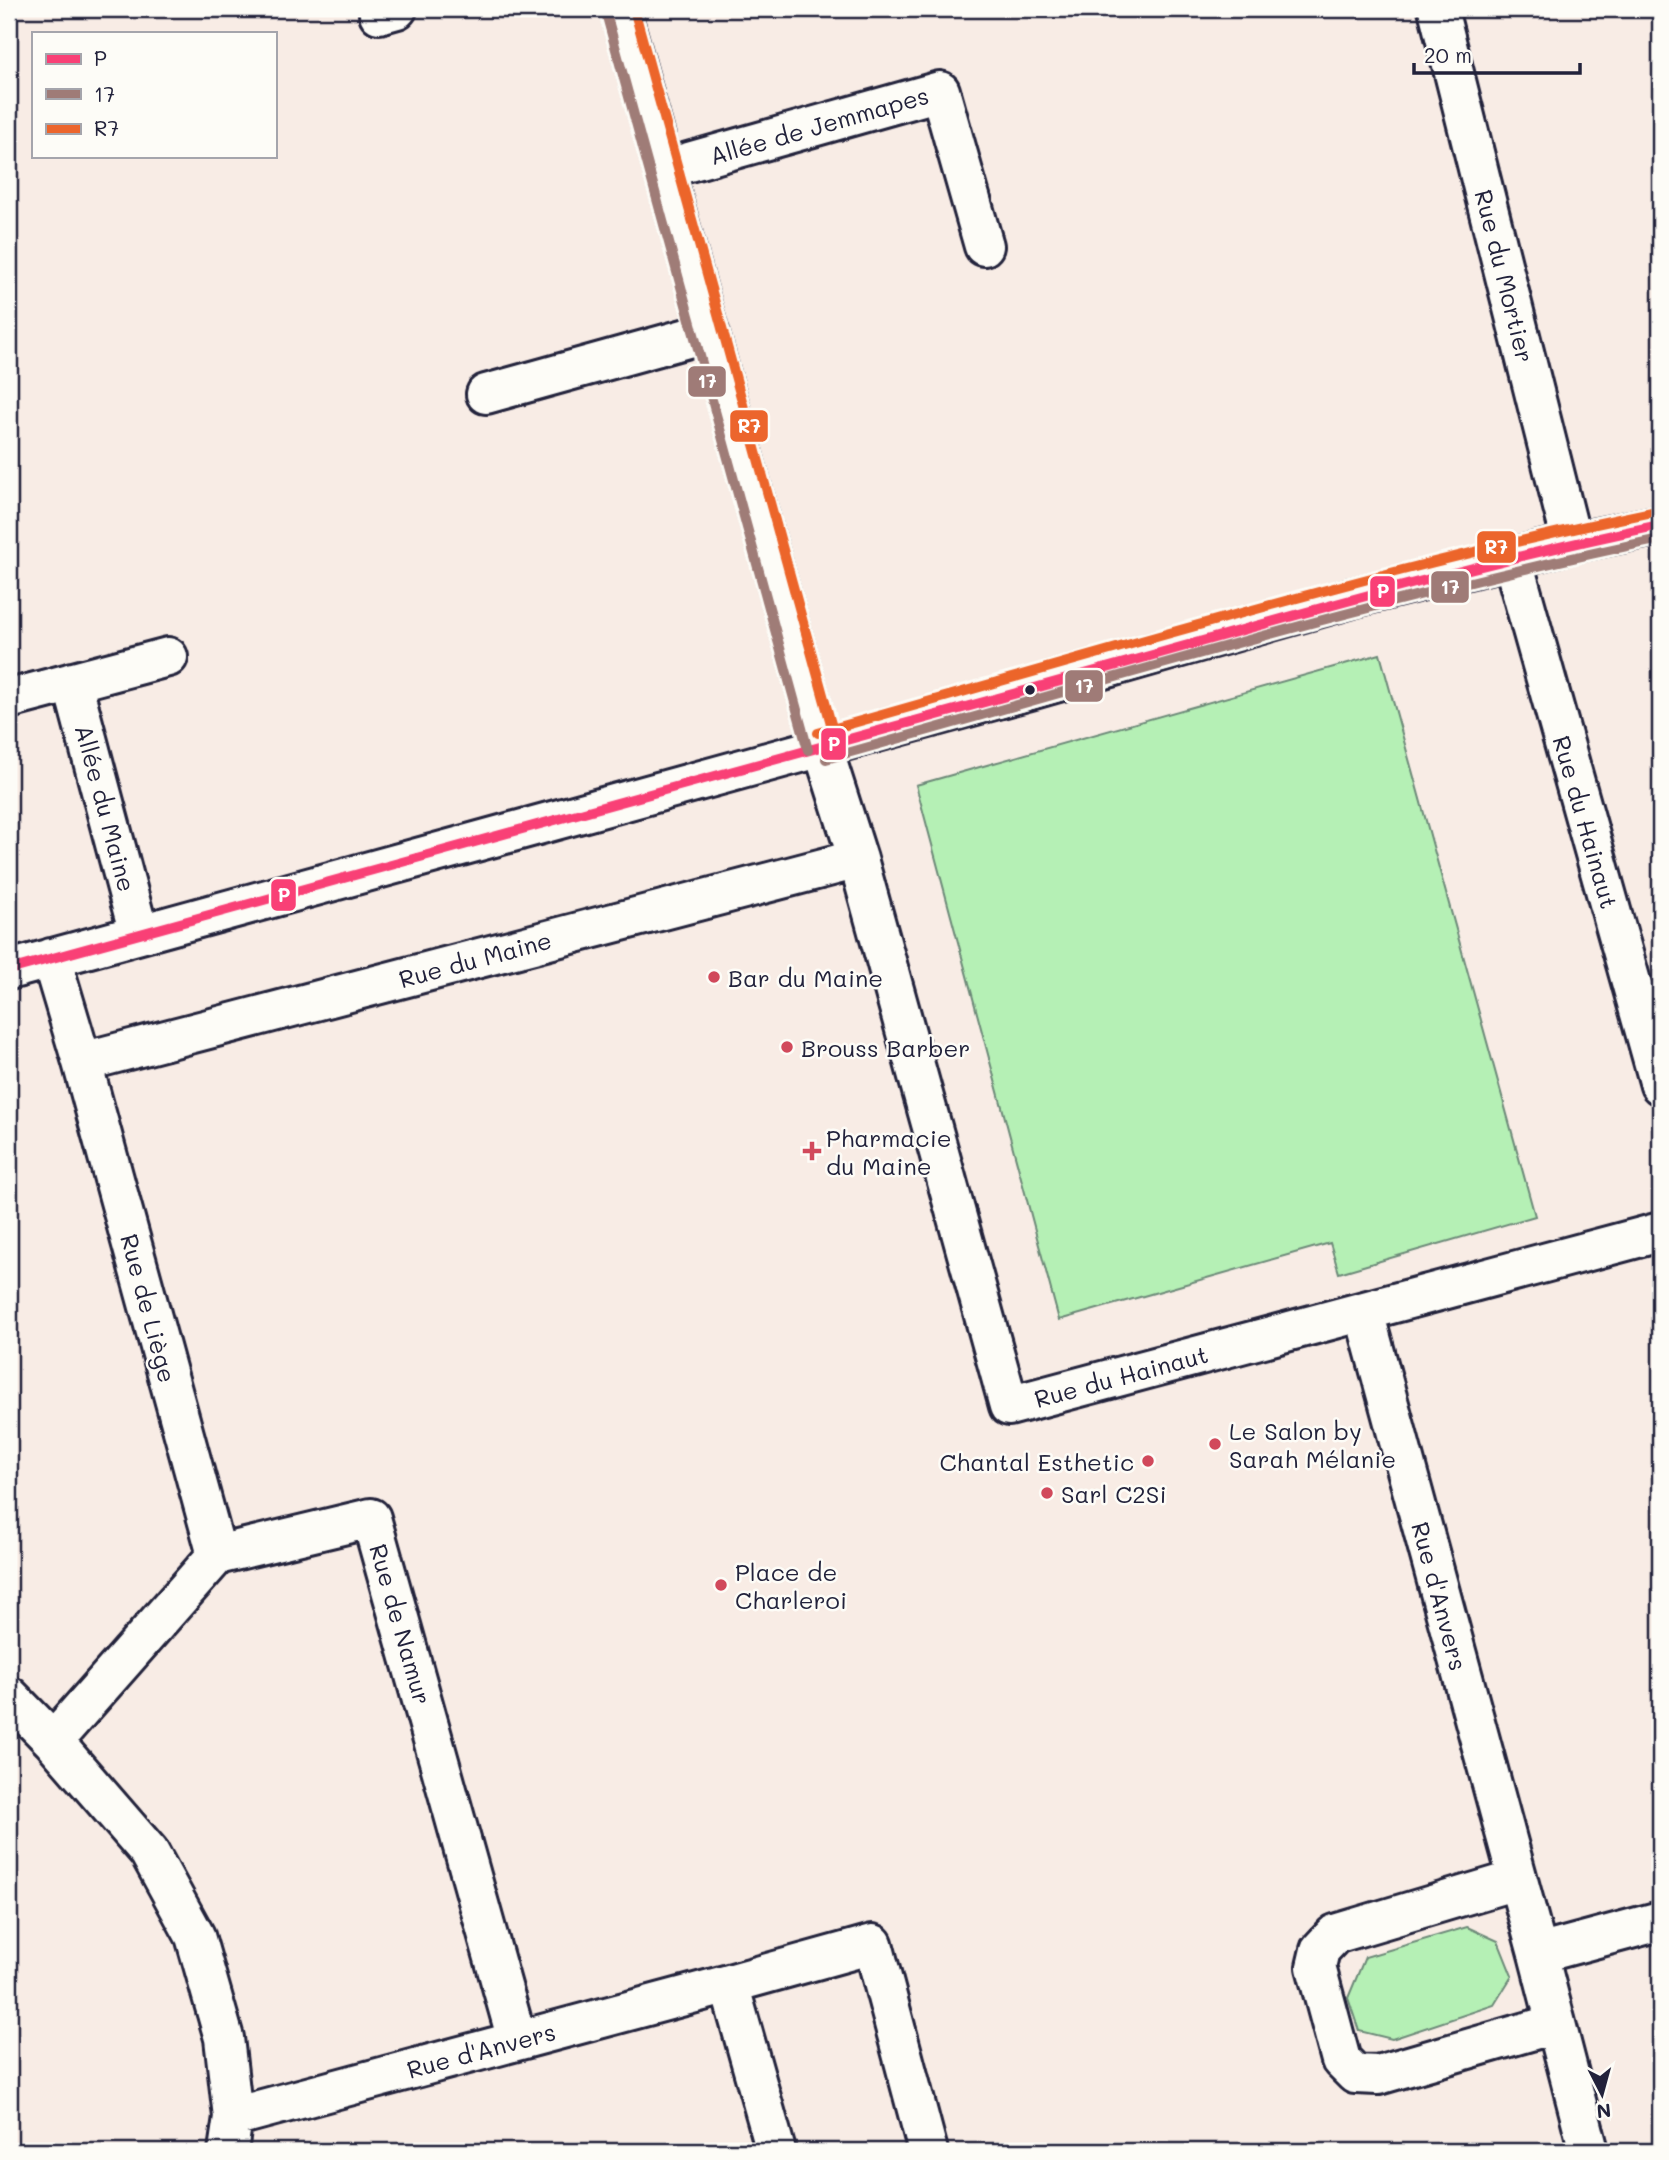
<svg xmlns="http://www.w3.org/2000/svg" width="1669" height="2160" font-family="Mali,sans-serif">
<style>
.green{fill:#b5f0b5;stroke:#6c8978;stroke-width:2}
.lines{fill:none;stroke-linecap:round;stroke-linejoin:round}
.minor-casing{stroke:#22223b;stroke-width:44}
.minor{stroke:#fdfcf7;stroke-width:38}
.bus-1-casing{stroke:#fdfcf7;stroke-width:16}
.bus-2-casing{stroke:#fdfcf7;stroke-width:16}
.bus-3-casing{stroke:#fdfcf7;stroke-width:16}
.bus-1{stroke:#f94076;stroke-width:10}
.bus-2{stroke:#9f7b77;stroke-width:10}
.bus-3{stroke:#ec652c;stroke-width:10}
.bus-dot{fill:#22223b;stroke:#fdfcf7;stroke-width:2.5}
.poi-dot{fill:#d1495b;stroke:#fdfcf7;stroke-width:2.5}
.labels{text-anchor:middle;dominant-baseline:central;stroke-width:5;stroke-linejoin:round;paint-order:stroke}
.street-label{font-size:24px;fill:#22223b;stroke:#fdfcf7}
.poi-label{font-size:24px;fill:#22223b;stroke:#fdfcf7;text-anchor:start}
.line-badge{stroke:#fdfcf7;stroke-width:2.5}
.badge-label{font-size:19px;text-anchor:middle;font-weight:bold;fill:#fff}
</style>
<rect width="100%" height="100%" fill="#f8ece5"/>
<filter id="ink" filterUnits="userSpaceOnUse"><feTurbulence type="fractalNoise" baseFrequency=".0143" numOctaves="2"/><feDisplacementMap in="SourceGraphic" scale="14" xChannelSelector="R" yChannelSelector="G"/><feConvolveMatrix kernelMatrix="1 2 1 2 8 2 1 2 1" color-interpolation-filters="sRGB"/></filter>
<g filter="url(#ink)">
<path class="green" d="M 1380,654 L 1535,1216 L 1339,1273 L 1330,1243 L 1059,1320 L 916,785 Z
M 1467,1927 L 1498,1941 L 1512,1976 L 1494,2005 L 1392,2039 L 1359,2031 L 1348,1998 L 1365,1957 Z"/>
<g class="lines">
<defs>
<path id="minor" d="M 620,9 L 822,746 L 858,859 L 1009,1406 L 1660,1232
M 1438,9 L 1572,543
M 379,14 L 397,9
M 664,169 L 940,91 L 984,246
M 486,394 L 709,332
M 1512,558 L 1660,1085
M 72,682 L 139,934
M 9,699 L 168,657
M 51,958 L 82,1062 L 858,859
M 9,970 L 1030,690 L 1352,598 L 1572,543 L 1660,525
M 82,1062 L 217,1555
M 1364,1312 L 1538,1954 L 1589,2151
M 9,1696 L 53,1741 L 149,1852 L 195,1936 L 224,2038 L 233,2117 L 228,2151
M 53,1741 L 217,1555 L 371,1518 L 517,2040
M 1516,1880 L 1335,1934 L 1320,1950 L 1316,1967 L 1341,2060 L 1355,2074 L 1378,2075 L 1554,2024
M 1538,1954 L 1660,1921
M 729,1984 L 873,1944 L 928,2151
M 233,2117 L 729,1984 L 776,2151"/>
</defs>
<use href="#minor" class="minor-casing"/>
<use href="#minor" class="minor"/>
<defs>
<path id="bus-1" d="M 9,970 C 349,877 689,785 1028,690 C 1238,632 1446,569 1660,525"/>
<path id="bus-2" d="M 606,13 L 808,750
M 826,759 C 1103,682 1379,597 1660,539"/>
<path id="bus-3" d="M 634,9 L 836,742
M 818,733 C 1097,655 1374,569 1657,511"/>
</defs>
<use href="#bus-1" class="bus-1-casing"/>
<use href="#bus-2" class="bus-2-casing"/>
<use href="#bus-3" class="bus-3-casing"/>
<use href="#bus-1" class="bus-1"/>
<use href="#bus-2" class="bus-2"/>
<use href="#bus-3" class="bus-3"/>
</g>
</g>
<circle class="bus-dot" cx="1030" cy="690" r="6"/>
<g class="poi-dot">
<circle cx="714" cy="977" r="7"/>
<circle cx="787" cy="1047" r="7"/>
<path d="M808.5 1140.5h7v7h7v7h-7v7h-7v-7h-7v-7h7z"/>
<circle cx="1215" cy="1444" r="7"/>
<circle cx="1148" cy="1461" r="7"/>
<circle cx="1047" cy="1493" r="7"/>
<circle cx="721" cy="1585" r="7"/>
</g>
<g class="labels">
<g class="street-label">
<text transform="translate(819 125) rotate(-16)">Allée de Jemmapes</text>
<text transform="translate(1505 276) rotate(76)">Rue du Mortier</text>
<text transform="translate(106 808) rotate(75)">Allée du Maine</text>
<text transform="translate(1586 822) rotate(74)">Rue du Hainaut</text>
<text transform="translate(475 959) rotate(-15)">Rue du Maine</text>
<text transform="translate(149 1308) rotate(75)">Rue de Liège</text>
<text transform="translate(1121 1376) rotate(-15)">Rue du Hainaut</text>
<text transform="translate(1440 1596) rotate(75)">Rue d'Anvers</text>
<text transform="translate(401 1624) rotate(74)">Rue de Namur</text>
<text transform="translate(481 2050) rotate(-15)">Rue d'Anvers</text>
</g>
<g class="poi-label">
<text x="728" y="977">Bar du Maine</text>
<text x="801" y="1047">Brouss Barber</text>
<text x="826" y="1137">Pharmacie<tspan x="826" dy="28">du Maine</tspan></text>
<text x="1229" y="1430">Le Salon by<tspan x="1229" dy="28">Sarah Mélanie</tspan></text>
<text x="1134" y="1461" text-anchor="end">Chantal Esthetic</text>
<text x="1061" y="1493">Sarl C2Si</text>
<text x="735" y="1571">Place de<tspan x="735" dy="28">Charleroi</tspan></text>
</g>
</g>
<g class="line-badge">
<rect x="687" y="365" width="40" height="33" rx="7" fill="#9f7b77"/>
<rect x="729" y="409" width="40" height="34" rx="7" fill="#ec652c"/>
<rect x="1476" y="530" width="41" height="34" rx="7" fill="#ec652c"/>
<rect x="1430" y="570" width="40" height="34" rx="7" fill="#9f7b77"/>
<rect x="1369" y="575" width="27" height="33" rx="7" fill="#f94076"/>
<rect x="1064" y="669" width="40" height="34" rx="7" fill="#9f7b77"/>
<rect x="820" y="727" width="27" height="34" rx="7" fill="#f94076"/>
<rect x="270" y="878" width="27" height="34" rx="7" fill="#f94076"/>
</g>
<g class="badge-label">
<text x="707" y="388">17</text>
<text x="749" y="433">R7</text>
<text x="1496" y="554">R7</text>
<text x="1450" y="594">17</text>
<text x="1383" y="598">P</text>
<text x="1084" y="693">17</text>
<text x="834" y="751">P</text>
<text x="284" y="902">P</text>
</g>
<rect width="1669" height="2160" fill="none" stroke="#fdfcf7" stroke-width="35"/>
<rect x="18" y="18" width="1634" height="2125" fill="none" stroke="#22223b" stroke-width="2.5" filter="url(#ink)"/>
<rect x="32" y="32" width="245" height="126" fill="#fdfcf7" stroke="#a5a5ac" stroke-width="2"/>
<rect x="46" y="54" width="35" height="10" fill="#f94076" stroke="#a5a5ac" stroke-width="2"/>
<text x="94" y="66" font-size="21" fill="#22223b">P</text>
<rect x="46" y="89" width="35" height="10" fill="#9f7b77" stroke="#a5a5ac" stroke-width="2"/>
<text x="94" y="102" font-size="21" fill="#22223b">17</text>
<rect x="46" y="124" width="35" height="10" fill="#ec652c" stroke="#a5a5ac" stroke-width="2"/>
<text x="94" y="136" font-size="21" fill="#22223b">R7</text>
<g transform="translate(1602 2094) rotate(174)" stroke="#fdfcf7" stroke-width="5" paint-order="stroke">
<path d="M0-5L12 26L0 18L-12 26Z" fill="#22223b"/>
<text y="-10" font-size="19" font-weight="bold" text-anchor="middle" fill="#22223b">N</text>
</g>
<path d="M1414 63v10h166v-10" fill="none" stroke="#22223b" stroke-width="3.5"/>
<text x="1424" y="63" font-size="21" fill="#22223b" stroke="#fdfcf7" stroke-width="5" paint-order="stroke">20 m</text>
</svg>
